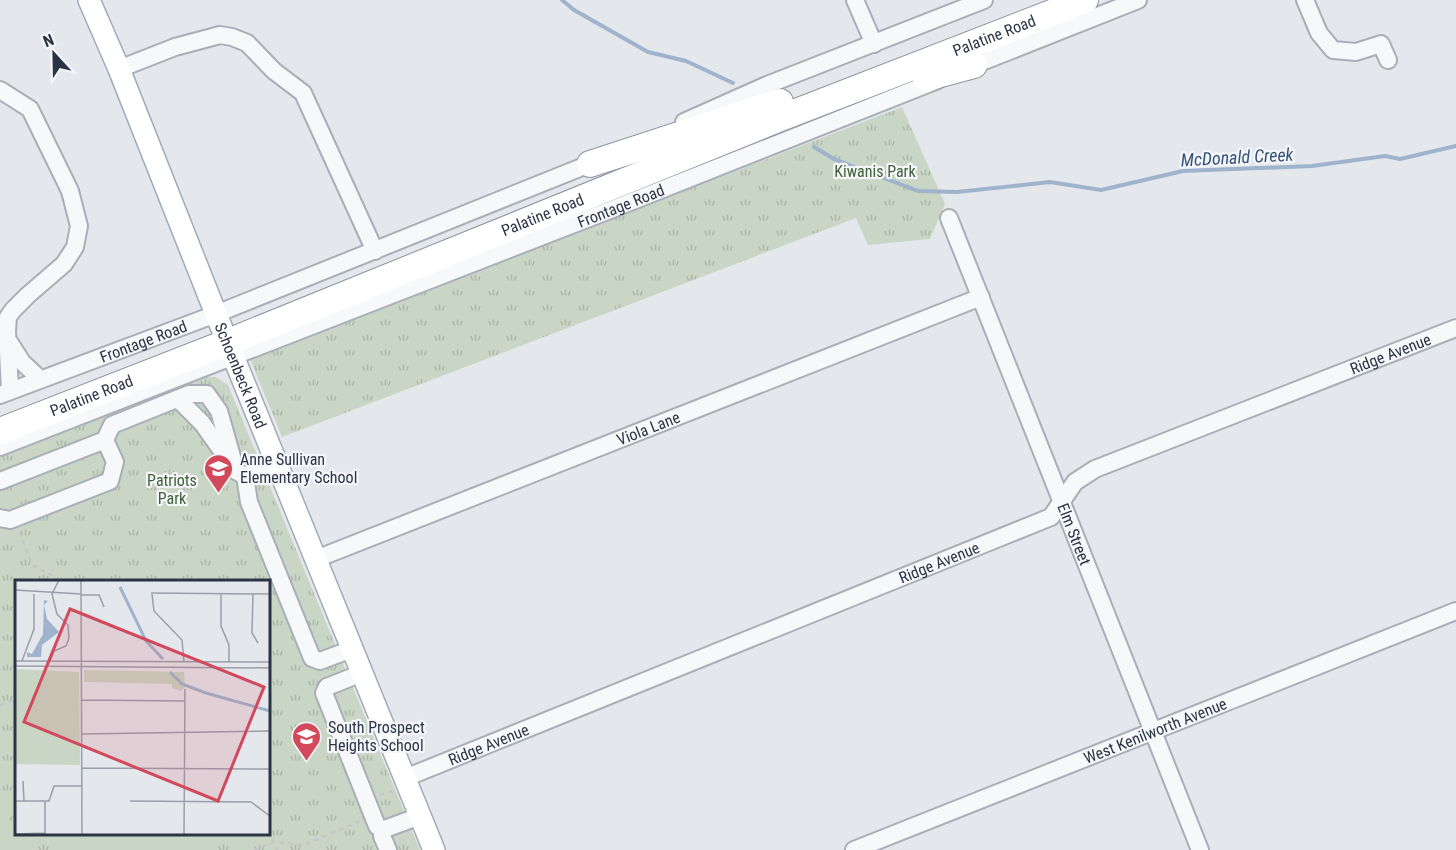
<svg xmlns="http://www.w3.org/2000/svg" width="1456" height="850" font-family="'Roboto Condensed',sans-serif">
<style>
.park{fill:url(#park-tufts);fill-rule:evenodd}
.pitch{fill:#c9d6c5}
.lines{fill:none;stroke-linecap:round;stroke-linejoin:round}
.stream{stroke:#9fb4cc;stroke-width:4}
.minor-casing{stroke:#a9aeb7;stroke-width:20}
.major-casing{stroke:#a3abb8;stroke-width:24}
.highway-casing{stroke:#8b94a3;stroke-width:28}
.path{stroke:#c2c5cb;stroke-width:2;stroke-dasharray:4.5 4.5;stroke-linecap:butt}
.minor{stroke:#f7f8fa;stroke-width:16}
.major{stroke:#fff;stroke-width:21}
.highway{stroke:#fff;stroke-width:26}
.labels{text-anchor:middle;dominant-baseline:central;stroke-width:4.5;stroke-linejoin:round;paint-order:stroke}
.street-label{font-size:16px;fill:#2b3445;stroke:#f4f6f9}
.park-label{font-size:16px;fill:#3f6138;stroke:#f4f6f9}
.poi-label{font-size:16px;fill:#2b3445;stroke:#f4f6f9;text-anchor:start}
.water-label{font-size:18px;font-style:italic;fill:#34527a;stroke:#f4f6f9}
.inset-river{fill:none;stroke:#9fb4cc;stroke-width:3}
.inset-road{fill:none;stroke:#9a9fa9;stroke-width:1.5}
.view{fill:#d1495b;fill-opacity:0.15;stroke:#d1495b;stroke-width:3}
.inset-edge{fill:none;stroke:#2b3445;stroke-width:3}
</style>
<defs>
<pattern id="park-tufts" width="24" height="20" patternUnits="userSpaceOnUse" patternTransform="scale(1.5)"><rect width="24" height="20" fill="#c9d6c5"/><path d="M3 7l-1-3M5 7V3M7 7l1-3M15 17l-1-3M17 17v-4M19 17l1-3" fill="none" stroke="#adb8ab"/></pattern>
</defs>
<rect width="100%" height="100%" fill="#e4e7ec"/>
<path class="park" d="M 902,107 L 945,204 L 930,239 L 868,245 L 856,218 L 282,437 L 250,359 Z
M 206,377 L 216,377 L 228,385 L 420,850 L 0,850 L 0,457 ZM 16,582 L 268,582 L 268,834 L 16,834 Z"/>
<path class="pitch" d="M 0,777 L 16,850 L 0,850 Z
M 49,834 L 220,834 L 223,841 L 201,850 L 55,850 Z"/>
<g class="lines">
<path class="stream" d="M 562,0 L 574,10 L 648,52 L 686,61 L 733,83
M 814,147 L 834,159 L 918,191 L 957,192 L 1050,182 L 1101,190 L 1183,171 L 1312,166 L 1385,156 L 1400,159 L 1456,146"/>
<defs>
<g id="minor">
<path d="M 855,0 L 874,44"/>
<path d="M 1305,0 L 1319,33 L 1333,50 L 1356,52 L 1381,44 L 1388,60"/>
<path d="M 119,69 L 175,47 L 220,35 L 232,37 L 247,43 L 274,71 L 303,93 L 375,251"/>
<path d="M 964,69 L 1138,0"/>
<path d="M 0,90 L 30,109 L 70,191 L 79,226 L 75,247 L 64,264 L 28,295 L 13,310 L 8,317 L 7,331 L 10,391"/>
<path d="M 684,122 L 767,85 L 984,0"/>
<path id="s1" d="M 949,218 L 1200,850"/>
<path d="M 10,343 L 22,362 L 40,379"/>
<path id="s2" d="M 0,395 L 216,314 L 597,161"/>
<path d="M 178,399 L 202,423 L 236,471 L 245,476 L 277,463"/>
<path id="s3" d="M 0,447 L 610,210 L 938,80"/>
<path d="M 245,476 L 249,502 L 312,658 L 320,661 L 352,649"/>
<path d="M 0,481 L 105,440 L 112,425 L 189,394 L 207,394 L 219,411 L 236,471"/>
<path d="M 0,518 L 10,520 L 110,481 L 115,462 L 105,440"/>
<path id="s4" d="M 316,559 L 981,297"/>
<path d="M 327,687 L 324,693 L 377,826 L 382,830 L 420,816"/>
<path d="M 327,687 L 362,673"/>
<path id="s5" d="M 405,778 L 1051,517 L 1075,482 L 1095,469 L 1456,328"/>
<path d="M 382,830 L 382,836 L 388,850"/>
<path id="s6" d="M 854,850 L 1456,611"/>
</g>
<g id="major">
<path id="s7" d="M 89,0 L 119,69 L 216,314 L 434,850"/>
</g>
<g id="highway">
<path d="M 926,78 L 974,65"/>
<path d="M 590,164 L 780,102"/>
<path id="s8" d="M 0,431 L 228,342 L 778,119 L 1085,0"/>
</g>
</defs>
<use href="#minor" class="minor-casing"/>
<use href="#major" class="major-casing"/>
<use href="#highway" class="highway-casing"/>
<path class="path" d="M 20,532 L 32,565 L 65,582
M 0,705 L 16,699
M 380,795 L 392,791
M 268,831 L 277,850
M 254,850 L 274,842 L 304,845 L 360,821"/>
<use href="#minor" class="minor"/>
<use href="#major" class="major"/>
<use href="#highway" class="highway"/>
</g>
<defs>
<symbol id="school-pin" viewBox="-11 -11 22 30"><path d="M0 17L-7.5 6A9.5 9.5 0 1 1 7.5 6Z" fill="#d1495b" stroke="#f4f6f9"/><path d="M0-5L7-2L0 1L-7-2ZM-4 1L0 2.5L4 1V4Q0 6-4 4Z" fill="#fff"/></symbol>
</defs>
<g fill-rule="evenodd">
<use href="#school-pin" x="202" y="452" width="33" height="45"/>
<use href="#school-pin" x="290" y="720" width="33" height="45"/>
</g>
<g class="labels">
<g class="street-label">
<text stroke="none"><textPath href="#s8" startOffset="1070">Palatine Road</textPath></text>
<text stroke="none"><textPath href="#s3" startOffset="666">Frontage Road</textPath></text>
<text stroke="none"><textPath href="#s8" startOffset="584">Palatine Road</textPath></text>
<text stroke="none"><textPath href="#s2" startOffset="153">Frontage Road</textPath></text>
<text stroke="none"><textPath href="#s5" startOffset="1080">Ridge Avenue</textPath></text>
<text stroke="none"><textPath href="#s7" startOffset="405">Schoenbeck Road</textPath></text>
<text stroke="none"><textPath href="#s8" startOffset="98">Palatine Road</textPath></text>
<text stroke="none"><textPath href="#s4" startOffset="357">Viola Lane</textPath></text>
<text stroke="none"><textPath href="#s1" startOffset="340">Elm Street</textPath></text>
<text stroke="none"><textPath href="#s5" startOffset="576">Ridge Avenue</textPath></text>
<text stroke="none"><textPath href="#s6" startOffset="324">West Kenilworth Avenue</textPath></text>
<text stroke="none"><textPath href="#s5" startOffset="90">Ridge Avenue</textPath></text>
</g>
<g class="park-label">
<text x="875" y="171">Kiwanis Park</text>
<text x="172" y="480">Patriots<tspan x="172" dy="18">Park</tspan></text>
</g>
<g class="poi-label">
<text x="240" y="459">Anne Sullivan<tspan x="240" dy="18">Elementary School</tspan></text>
<text x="328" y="727">South Prospect<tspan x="328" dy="18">Heights School</tspan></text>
</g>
<g class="water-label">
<text transform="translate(1237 157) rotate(-3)">McDonald Creek</text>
</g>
</g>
<g transform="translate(15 580)">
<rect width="255" height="255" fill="#e4e7ec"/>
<path d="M 0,89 L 64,92 L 65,185 L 0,184 ZM 69,90 L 169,92 L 170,107 L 166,111 L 157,108 L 157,104 L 69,102 Z" fill="#c9d6c5"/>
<path d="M 1,131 L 13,133 L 10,151 L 0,149 ZM 16,131 L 34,137 L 39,153 L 16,151 ZM 1,157 L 32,158 L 31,181 L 1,180 ZM31 171a8 8 0 1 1 16 0a8 8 0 1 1-16 0Z" fill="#c9d6c5"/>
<path d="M 29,20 L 33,21 L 29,25 L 32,39 L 44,52 L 27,65 L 26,77 L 12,77 L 12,72 L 17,74 L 28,54 Z" fill="#9fb4cc"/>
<path class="inset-river" d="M 105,7 L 131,61 L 148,79M 155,92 L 167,104 L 191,113 L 255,131"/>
<path class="inset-road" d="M 66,0 L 67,255M 0,10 L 66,14M 136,13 L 255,14M 137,14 L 139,31 L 167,60 L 169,82M 206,14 L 206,46 L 214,65 L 214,82M 238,14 L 237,53 L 243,63M 66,15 L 84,15 L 89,27M 0,81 L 255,82M 7,81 L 19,49 L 19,14M 35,81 L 39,71 L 51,66 L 54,58 L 53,45 L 42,34 L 37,14 L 44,0M 0,86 L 255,88M 67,120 L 170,121M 67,154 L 255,151M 67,188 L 255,189M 8,201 L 9,221M 0,221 L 34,221 L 39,206 L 67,206M 115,221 L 236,222 L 255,236M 0,254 L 30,253M 30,255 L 30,222M 169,255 L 170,109"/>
<path class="view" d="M 55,29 L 249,107 L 203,221 L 9,142 Z"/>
<rect width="255" height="255" class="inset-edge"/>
</g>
<g transform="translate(54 54) rotate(338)" stroke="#f4f6f9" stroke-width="4.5" paint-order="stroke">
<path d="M0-4.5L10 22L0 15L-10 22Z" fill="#2b3445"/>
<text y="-9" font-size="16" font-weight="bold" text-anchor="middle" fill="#2b3445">N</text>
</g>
</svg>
